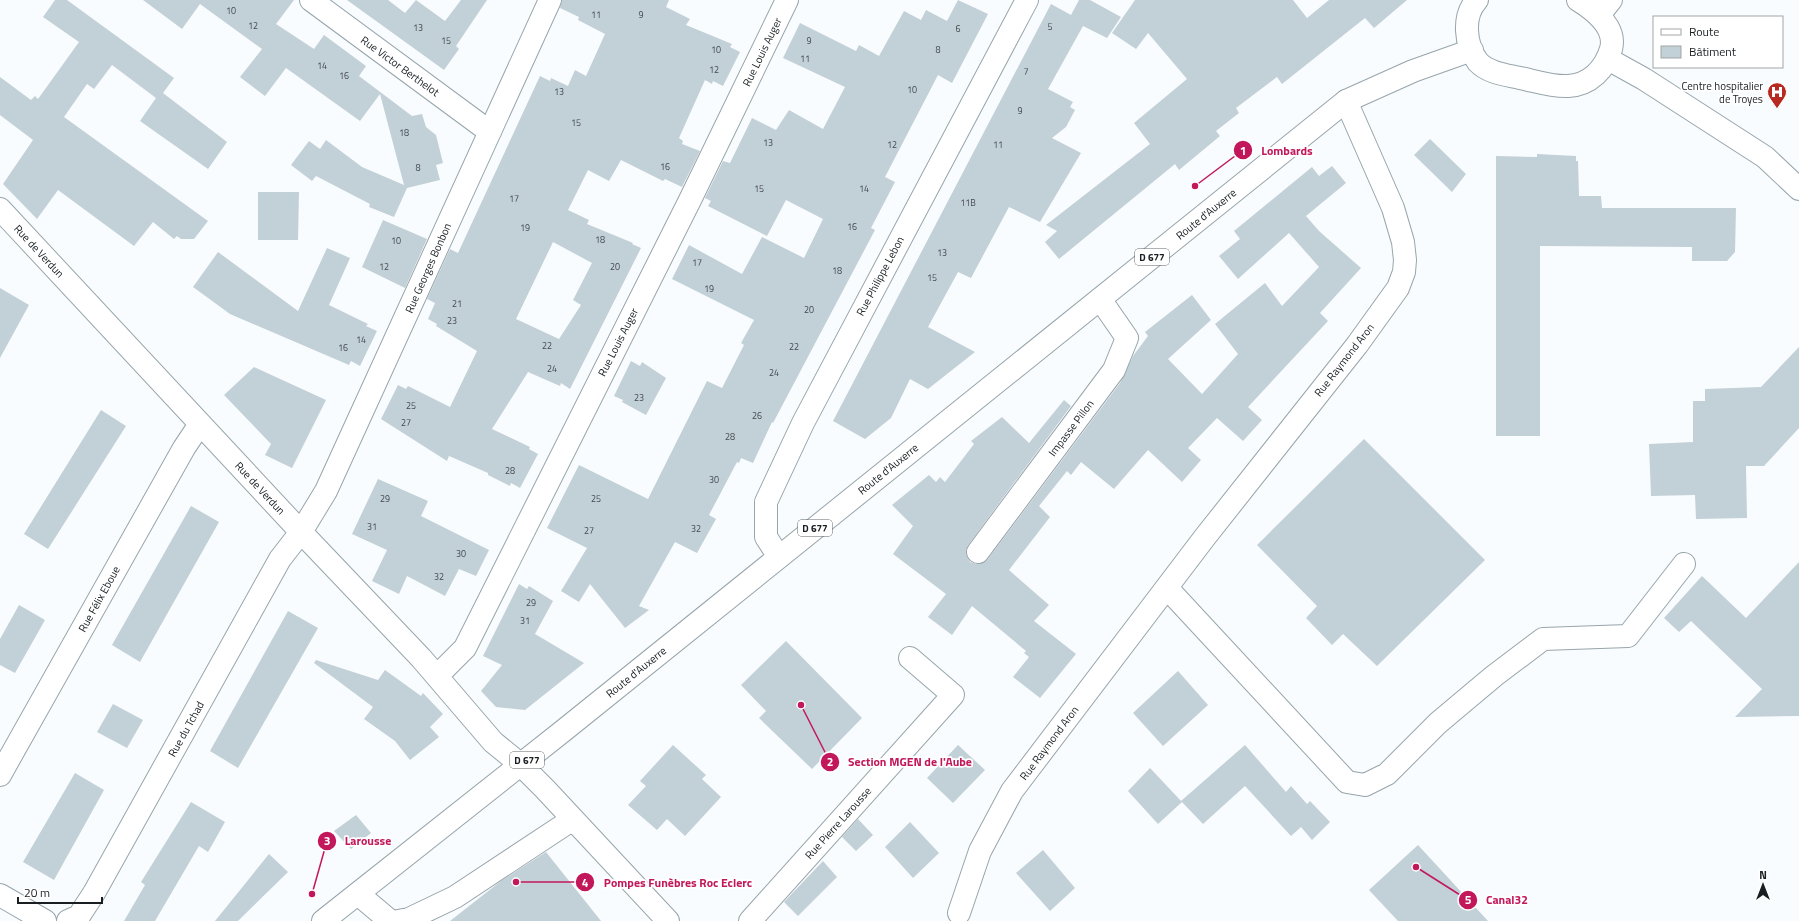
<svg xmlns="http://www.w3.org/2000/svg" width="1799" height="921" font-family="'Titillium Web',sans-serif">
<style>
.building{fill:#c2d0d7;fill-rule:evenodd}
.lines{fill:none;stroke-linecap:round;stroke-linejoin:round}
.minor-casing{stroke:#97a5ab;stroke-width:24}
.major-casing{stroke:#97a5ab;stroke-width:24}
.minor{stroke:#fff;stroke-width:22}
.major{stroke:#fff;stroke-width:22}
.labels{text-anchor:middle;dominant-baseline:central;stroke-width:3.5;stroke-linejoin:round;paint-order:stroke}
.number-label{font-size:9px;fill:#434a4e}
.shield{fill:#fff;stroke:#5e6264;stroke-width:1}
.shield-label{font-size:10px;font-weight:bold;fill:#191e21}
.street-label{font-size:11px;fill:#191e21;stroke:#fff}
.poi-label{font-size:11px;fill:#191e21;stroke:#fff;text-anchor:end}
.leader{fill:none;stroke:#c2185b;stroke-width:1.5}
.callout-dot{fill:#c2185b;stroke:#fff;stroke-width:1.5}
.mark-label{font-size:12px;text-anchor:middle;font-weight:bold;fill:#fff}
.callout-label{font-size:12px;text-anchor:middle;font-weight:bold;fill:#c2185b;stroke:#fff;stroke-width:3.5;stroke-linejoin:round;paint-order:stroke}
</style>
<rect width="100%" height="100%" fill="#f9fcfe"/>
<path class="building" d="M 55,0 L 67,0 L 174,78 L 163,93 L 227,142 L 208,169 L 140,121 L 156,98 L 112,65 L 94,89 L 87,84 L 64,117 L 208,221 L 194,239 L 181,239 L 177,236 L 174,239 L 153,222 L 134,246 L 58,190 L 37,219 L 3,184 L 33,140 L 0,115 L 0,77 L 31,100 L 35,96 L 38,99 L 79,42 L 43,17 Z
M 143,0 L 294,0 L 276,24 L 314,49 L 324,35 L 366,66 L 359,76 L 412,116 L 422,114 L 426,127 L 436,135 L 443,163 L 436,165 L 440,180 L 407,188 L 394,217 L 369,207 L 370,204 L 316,176 L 312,181 L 291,165 L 309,141 L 320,149 L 326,140 L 362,167 L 404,185 L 380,94 L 360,121 L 286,68 L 265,96 L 240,77 L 262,49 L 200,4 L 182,29 Z
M 347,0 L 388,0 L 405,13 L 416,0 L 445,21 L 461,0 L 487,0 L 456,46 L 459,49 L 444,70 Z
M 562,0 L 669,0 L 666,7 L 690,19 L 686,25 L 732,44 L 730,47 L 740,52 L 723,86 L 713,81 L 712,84 L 705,80 L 679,138 L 683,141 L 682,144 L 700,151 L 682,187 L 665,179 L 663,181 L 621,160 L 609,181 L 588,170 L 568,210 L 589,220 L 587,224 L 633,243 L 632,244 L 641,248 L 570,389 L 561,383 L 560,386 L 528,372 L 492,429 L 530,447 L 529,449 L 538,454 L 520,488 L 511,483 L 510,486 L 488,475 L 488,473 L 449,456 L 447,461 L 381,419 L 398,385 L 406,389 L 408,386 L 450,407 L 477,351 L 436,326 L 437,324 L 428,319 L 435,303 L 427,299 L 450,249 L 458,253 L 540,76 L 550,81 L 551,78 L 568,86 L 575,70 L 586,76 L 605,34 L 578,20 L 579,17 L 560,8 ZM 553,242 L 592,263 L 573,300 L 581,305 L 559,339 L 516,319 Z
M 958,0 L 988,14 L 952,83 L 938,75 L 885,177 L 895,182 L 871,228 L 875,230 L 773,423 L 772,422 L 753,463 L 741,458 L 739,463 L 737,462 L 709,515 L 716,519 L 697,553 L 675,542 L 639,606 L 649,610 L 625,628 L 590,584 L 579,602 L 561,591 L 587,548 L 547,528 L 579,465 L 648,499 L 707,381 L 722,388 L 744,345 L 741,343 L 754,320 L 672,279 L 689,245 L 742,274 L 762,237 L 804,258 L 823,219 L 786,200 L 767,236 L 708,206 L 711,201 L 705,198 L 723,161 L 730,163 L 752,118 L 776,130 L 789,110 L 823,129 L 845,87 L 783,58 L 800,23 L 856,51 L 859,45 L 879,56 L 904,11 L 921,20 L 926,10 L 947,21 Z
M 1079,0 L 1090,0 L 1121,17 L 1107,38 L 1083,26 L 1048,89 L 1073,102 L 1070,107 L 1075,110 L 1066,127 L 1052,138 L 1081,153 L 1040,222 L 1009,207 L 971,278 L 958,272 L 928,327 L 975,352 L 928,389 L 910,379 L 891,418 L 865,439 L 833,421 L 1051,4 L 1071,15 Z
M 1135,0 L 1293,0 L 1307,18 L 1329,0 L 1407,0 L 1374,28 L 1365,18 L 1282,84 L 1277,77 L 1236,108 L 1239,113 L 1216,131 L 1220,136 L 1179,170 L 1175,164 L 1059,259 L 1045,242 L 1057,231 L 1046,225 L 1150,144 L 1134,123 L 1187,79 L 1148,33 L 1136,49 L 1112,33 Z
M 1430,139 L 1466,174 L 1452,192 L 1414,155 Z
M 1537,154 L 1576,156 L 1576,161 L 1578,161 L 1579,196 L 1601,196 L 1602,208 L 1736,208 L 1735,252 L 1727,261 L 1692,261 L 1692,247 L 1540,246 L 1540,436 L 1496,436 L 1496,156 L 1537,157 Z
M 1332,166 L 1346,183 L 1306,216 L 1319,231 L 1361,268 L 1320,313 L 1328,321 L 1248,407 L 1262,420 L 1243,441 L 1217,418 L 1188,448 L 1201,460 L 1182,482 L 1148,450 L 1114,489 L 1081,462 L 1071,475 L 1067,471 L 1039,506 L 1050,517 L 1009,570 L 1049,605 L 1034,621 L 1076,654 L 1040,698 L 1013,677 L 1029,657 L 1024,653 L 1026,651 L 972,606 L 952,635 L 928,617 L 946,594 L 893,554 L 913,526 L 892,505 L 929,475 L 936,482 L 940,477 L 945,482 L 974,444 L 971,441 L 1002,417 L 1029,443 L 1064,400 L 1071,406 L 968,545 L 966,551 L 967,557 L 970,562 L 976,564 L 983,563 L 988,559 L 1120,383 L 1133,356 L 1148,336 L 1145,332 L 1192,295 L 1211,320 L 1168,359 L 1202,394 L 1238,354 L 1215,324 L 1265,283 L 1282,306 L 1319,267 L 1289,233 L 1238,279 L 1219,256 L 1240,239 L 1234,231 L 1312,167 L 1319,176 Z
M 258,192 L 299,192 L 298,240 L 258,240 Z
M 383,220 L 427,239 L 405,288 L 362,267 Z
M 327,248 L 350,258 L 329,305 L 368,324 L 366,326 L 377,331 L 360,366 L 351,361 L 349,365 L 230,314 L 193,287 L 218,252 L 298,311 Z
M 0,288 L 29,305 L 0,358 Z
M 1799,347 L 1799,428 L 1764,466 L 1746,466 L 1747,518 L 1696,519 L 1695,495 L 1651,496 L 1649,444 L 1693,442 L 1693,401 L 1705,401 L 1705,389 L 1761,387 Z
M 631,361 L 640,366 L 642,362 L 666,378 L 646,415 L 622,402 L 623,400 L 614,396 Z
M 254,367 L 326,400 L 292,468 L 265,455 L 271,444 L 224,395 Z
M 101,410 L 126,426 L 48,549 L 24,534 Z
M 1364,439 L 1485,560 L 1377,666 L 1343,634 L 1332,645 L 1306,618 L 1317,606 L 1257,545 Z
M 378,479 L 428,501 L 421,516 L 489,550 L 476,576 L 459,569 L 445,596 L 407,576 L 399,594 L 372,581 L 387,550 L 352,534 Z
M 191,506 L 219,522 L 140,662 L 112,645 Z
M 1799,562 L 1799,716 L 1735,717 L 1762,689 L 1691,621 L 1679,632 L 1664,618 L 1702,576 L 1746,618 Z
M 519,584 L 527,589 L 529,586 L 553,601 L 535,634 L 584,663 L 525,710 L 496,707 L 481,691 L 502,665 L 483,656 Z
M 19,605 L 45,620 L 15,673 L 0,665 L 0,639 Z
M 288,611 L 318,628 L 238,768 L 210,751 Z
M 786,641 L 862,718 L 812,769 L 759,718 L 766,711 L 741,685 Z
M 316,660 L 378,680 L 385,670 L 421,696 L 423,693 L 443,714 L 430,727 L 439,737 L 410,760 L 395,741 L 364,719 L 373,707 L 314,663 Z
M 1178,671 L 1208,705 L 1163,746 L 1133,713 Z
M 113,704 L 143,720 L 127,748 L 97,732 Z
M 673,745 L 706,775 L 702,779 L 721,797 L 685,836 L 667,819 L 657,830 L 628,805 L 646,786 L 640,781 Z
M 958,745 L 985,770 L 953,803 L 927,778 Z
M 1245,745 L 1286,792 L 1291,786 L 1307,804 L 1310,801 L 1330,822 L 1312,840 L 1301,827 L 1291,836 L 1245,786 L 1203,824 L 1181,801 Z
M 1150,768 L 1182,802 L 1158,824 L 1128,791 Z
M 75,773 L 104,790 L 54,880 L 23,862 Z
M 191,802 L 225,822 L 208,852 L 199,846 L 155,921 L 124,921 L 145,885 L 141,882 Z
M 356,815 L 371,833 L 351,849 L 334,831 Z
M 858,819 L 873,835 L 856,851 L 842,837 Z
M 910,822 L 939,853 L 913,878 L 885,847 Z
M 1418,845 L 1488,921 L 1398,921 L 1369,890 Z
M 1043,850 L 1075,888 L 1050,911 L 1016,873 Z
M 546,852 L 601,921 L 450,921 L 501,881 Z
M 269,854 L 288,872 L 238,921 L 215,921 Z
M 823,861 L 837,877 L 798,916 L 784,902 Z"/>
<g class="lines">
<defs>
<path id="minor" d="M 311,0 L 490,132
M 1599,15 L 1611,0
M 1608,59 L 1644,79 L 1765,157 L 1799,189
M 0,209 L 301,532 L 421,658 L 493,742 L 520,764 L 545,789 L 668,921
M 978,552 L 1114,370 L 1127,338 L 1100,299
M 779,557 L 766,537 L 766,502 L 803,423 L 1027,0
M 1167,588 L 1347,782 L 1365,785 L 1387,774 L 1438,723 L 1494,676 L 1543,639 L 1628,636 L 1684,564
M 437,676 L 465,648 L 690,200 L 787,0
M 0,775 L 184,448 L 200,424
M 358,894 L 390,921
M 0,895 L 45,921
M 959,913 L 980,851 L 1012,791 L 1205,537 L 1357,345 L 1398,288 L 1404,272 L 1405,260 L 1403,242 L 1393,208 L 1346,101
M 68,921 L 79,916 L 94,893 L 280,559 L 301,532 L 326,491 L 550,0
M 398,921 L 409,919 L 455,897 L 573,819
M 750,921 L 953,695 L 910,658"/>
<path id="major" d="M 1477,0 C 1462,16 1465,45 1478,62 C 1488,73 1507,75 1520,78 C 1535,81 1553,87 1568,86 C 1590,85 1605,69 1611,49 C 1617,27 1594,10 1578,0
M 323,921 L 563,731 L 1346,101 L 1413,71 L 1472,50"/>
</defs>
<use href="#minor" class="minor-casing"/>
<use href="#major" class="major-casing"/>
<use href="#minor" class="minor"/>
<use href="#major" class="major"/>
</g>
<defs>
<symbol id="hospital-pin" viewBox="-11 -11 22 30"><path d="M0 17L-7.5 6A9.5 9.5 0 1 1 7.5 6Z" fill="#b82921" stroke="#fff"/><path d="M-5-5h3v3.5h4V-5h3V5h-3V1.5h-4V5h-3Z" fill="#fff"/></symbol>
</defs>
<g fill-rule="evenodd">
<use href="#hospital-pin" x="1766" y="81" width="22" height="30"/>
</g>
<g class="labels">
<g class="number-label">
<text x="231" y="10">10</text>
<text x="596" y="14">11</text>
<text x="641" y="14">9</text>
<text x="253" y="25">12</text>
<text x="1050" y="26">5</text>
<text x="418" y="27">13</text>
<text x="958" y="28">6</text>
<text x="446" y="40">15</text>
<text x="809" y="40">9</text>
<text x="716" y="49">10</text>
<text x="938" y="49">8</text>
<text x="805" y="58">11</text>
<text x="322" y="65">14</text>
<text x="714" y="69">12</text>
<text x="1026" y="71">7</text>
<text x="344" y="75">16</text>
<text x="912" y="89">10</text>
<text x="559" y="91">13</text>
<text x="1020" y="110">9</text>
<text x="576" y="122">15</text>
<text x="404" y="132">18</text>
<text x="768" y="142">13</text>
<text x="892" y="144">12</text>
<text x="998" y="144">11</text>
<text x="665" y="166">16</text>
<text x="418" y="167">8</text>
<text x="759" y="188">15</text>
<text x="864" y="188">14</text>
<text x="514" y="198">17</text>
<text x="968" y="202">11B</text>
<text x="852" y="226">16</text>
<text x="525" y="227">19</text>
<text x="600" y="239">18</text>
<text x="396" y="240">10</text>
<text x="942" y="252">13</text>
<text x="697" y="262">17</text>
<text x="384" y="266">12</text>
<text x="615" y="266">20</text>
<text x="837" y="270">18</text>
<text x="932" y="277">15</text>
<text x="709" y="288">19</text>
<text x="457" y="303">21</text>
<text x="809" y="309">20</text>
<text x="452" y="320">23</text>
<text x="361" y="339">14</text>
<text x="547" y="345">22</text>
<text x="794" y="346">22</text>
<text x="343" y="347">16</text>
<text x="552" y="368">24</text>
<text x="774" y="372">24</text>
<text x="639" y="397">23</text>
<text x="411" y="405">25</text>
<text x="757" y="415">26</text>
<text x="406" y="422">27</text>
<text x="730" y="436">28</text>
<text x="510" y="470">28</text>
<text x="714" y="479">30</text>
<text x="385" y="498">29</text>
<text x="596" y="498">25</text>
<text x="372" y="526">31</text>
<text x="696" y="528">32</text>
<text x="589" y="530">27</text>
<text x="461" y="553">30</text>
<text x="439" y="576">32</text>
<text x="531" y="602">29</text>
<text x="525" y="620">31</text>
</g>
<g class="shield">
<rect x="1135" y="249" width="34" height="16" rx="3"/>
<rect x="798" y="520" width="34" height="16" rx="3"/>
<rect x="510" y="752" width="34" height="16" rx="3"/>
</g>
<g class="shield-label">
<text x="1152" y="257">D 677</text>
<text x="815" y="528">D 677</text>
<text x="527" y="760">D 677</text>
</g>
<g class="street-label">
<text transform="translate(762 52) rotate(-64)">Rue Louis Auger</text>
<text transform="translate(400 66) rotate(36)">Rue Victor Berthelot</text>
<text transform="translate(1206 214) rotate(-39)">Route d'Auxerre</text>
<text transform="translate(39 251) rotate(47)">Rue de Verdun</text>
<text transform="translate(428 268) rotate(-66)">Rue Georges Bonbon</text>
<text transform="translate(880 276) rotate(-62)">Rue Philippe Lebon</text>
<text transform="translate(618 342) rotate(-63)">Rue Louis Auger</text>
<text transform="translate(1344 360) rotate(-52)">Rue Raymond Aron</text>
<text transform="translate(1071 428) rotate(-53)">Impasse Pillon</text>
<text transform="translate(888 469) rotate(-39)">Route d'Auxerre</text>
<text transform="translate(260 488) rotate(47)">Rue de Verdun</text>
<text transform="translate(99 599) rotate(-61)">Rue Félix Eboue</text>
<text transform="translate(636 672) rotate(-39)">Route d'Auxerre</text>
<text transform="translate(186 729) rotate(-61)">Rue du Tchad</text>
<text transform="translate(1049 743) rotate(-53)">Rue Raymond Aron</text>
<text transform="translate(838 823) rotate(-48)">Rue Pierre Larousse</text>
</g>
<g class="poi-label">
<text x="1763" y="86">Centre hospitalier<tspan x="1763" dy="13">de Troyes</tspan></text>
</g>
</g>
<path class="leader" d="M1195 186L1243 150M801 705L830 762M312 894L327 841M516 882L585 882M1416 867L1468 900"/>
<g class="callout-dot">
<circle cx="1195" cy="186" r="4"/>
<circle cx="801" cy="705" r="4"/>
<circle cx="312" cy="894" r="4"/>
<circle cx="516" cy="882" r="4"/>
<circle cx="1416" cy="867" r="4"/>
<circle cx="1243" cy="150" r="10"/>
<circle cx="830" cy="762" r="10"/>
<circle cx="327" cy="841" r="10"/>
<circle cx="585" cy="882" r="10"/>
<circle cx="1468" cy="900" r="10"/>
</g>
<g class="mark-label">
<text x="1243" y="155">1</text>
<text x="830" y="766">2</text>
<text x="327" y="845">3</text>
<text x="585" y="887">4</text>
<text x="1468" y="904">5</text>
</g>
<g class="callout-label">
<text x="1287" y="155">Lombards</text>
<text x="910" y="766">Section MGEN de l'Aube</text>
<text x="368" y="845">Larousse</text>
<text x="678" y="887">Pompes Funèbres Roc Eclerc</text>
<text x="1507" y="904">Canal32</text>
</g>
<rect x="1653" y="16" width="130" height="52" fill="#ffffff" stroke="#a3a5a6"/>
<rect x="1661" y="29" width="20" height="6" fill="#ffffff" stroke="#a3a5a6"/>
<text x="1689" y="36" font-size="12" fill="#191e21">Route</text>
<rect x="1661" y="46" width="20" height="12" fill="#c2d0d7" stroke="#a3a5a6"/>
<text x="1689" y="56" font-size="12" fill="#191e21">Bâtiment</text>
<g transform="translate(1763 885)" stroke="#ffffff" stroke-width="3" paint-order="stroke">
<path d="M0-3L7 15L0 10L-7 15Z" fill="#191e21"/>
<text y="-6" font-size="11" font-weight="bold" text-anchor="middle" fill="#191e21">N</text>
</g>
<path d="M18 897v6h84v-6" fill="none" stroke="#191e21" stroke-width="2"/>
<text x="24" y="897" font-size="12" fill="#191e21" stroke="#ffffff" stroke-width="3" paint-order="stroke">20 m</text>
</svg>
